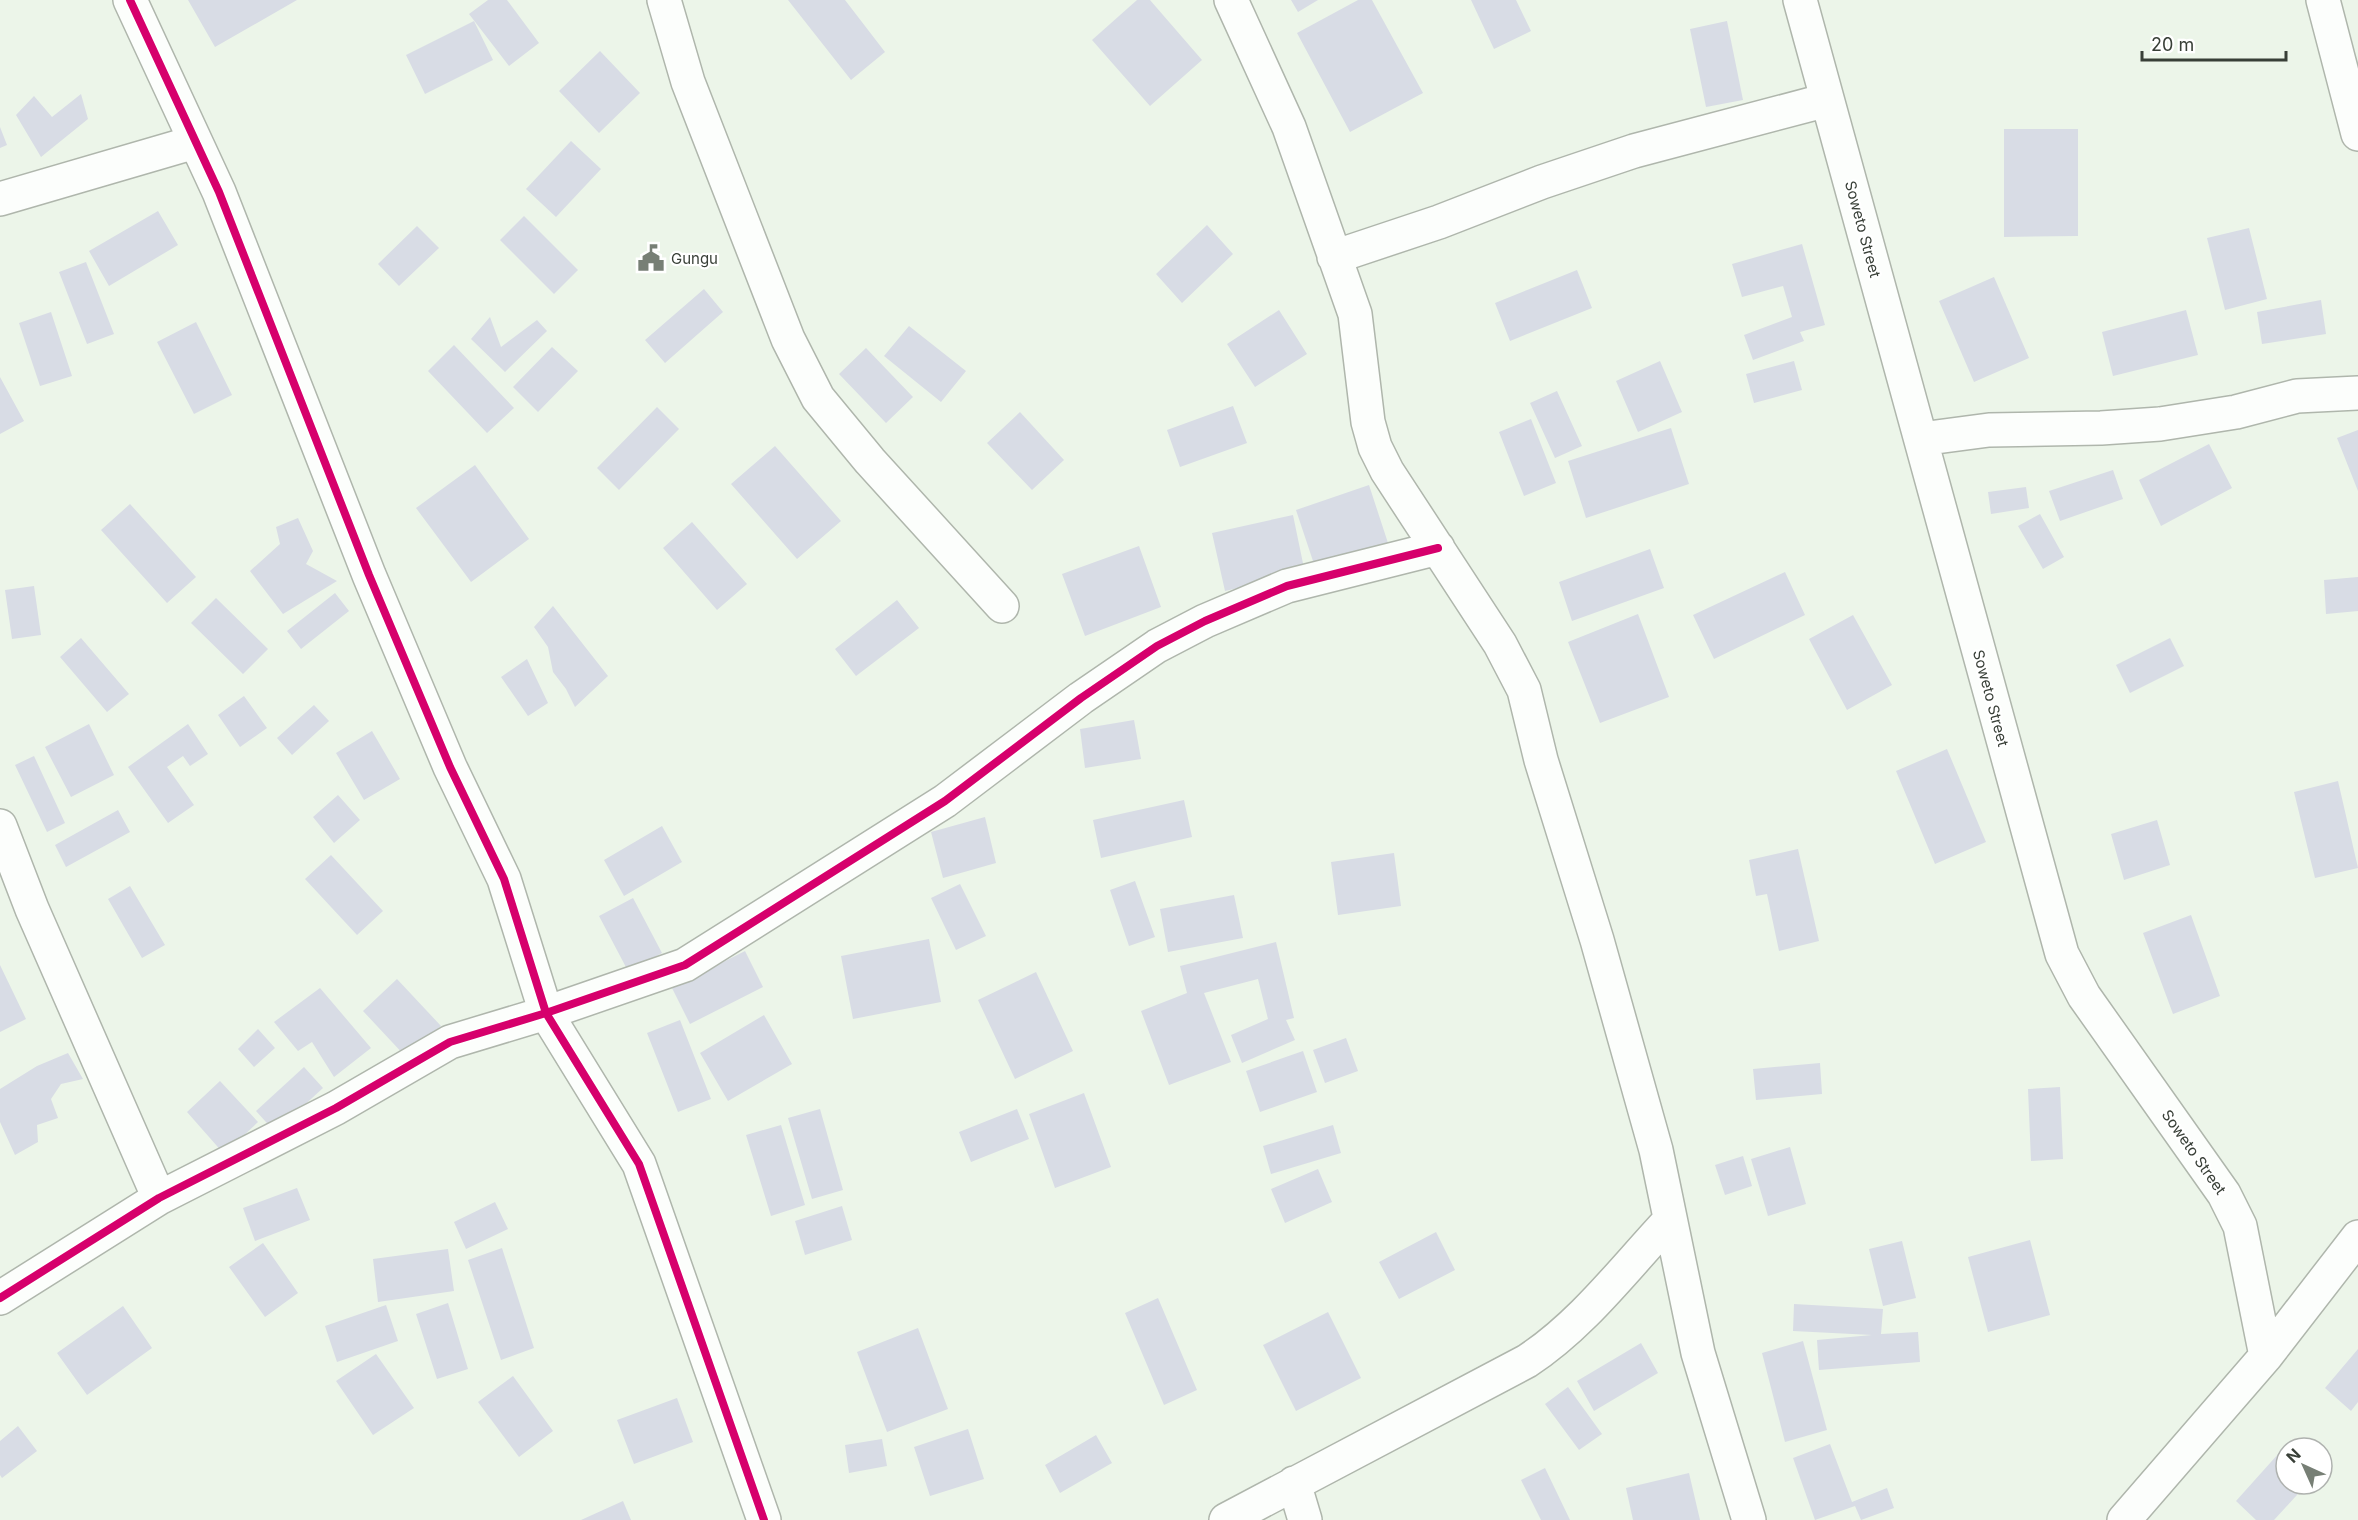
<svg xmlns="http://www.w3.org/2000/svg" width="2358" height="1520" font-family="Inter,sans-serif">
<style>
.building{fill:#d8dce5}
.lines{fill:none;stroke-linecap:round;stroke-linejoin:round}
.minor-casing{stroke:#afb6ac;stroke-width:36}
.minor{stroke:#fcfefc;stroke-width:33}
.cycleway-casing{stroke:#fff;stroke-width:11}
.cycleway{stroke:#d6006c;stroke-width:8}
.labels{text-anchor:middle;dominant-baseline:central;stroke-width:4.5;stroke-linejoin:round;paint-order:stroke}
.street-label{font-size:15px;fill:#383f37;stroke:#fff}
.poi-label{font-size:15px;fill:#383f37;stroke:#fff;text-anchor:start}
</style>
<rect width="100%" height="100%" fill="#ecf5e9"/>
<path class="building" d="M 188,0 L 297,0 L 215,47 Z
M 488,0 L 507,0 L 539,43 L 509,66 L 469,14 Z
M 788,0 L 845,0 L 885,52 L 851,80 Z
M 1137,0 L 1150,0 L 1202,60 L 1150,106 L 1092,40 Z
M 1291,0 L 1318,0 L 1298,12 Z
M 1358,0 L 1372,0 L 1423,93 L 1350,132 L 1297,33 Z
M 1471,0 L 1516,0 L 1531,31 L 1494,49 Z
M 474,21 L 493,60 L 425,94 L 406,55 Z
M 1727,21 L 1743,100 L 1706,107 L 1690,29 Z
M 600,51 L 640,93 L 599,133 L 559,91 Z
M 81,94 L 88,119 L 41,157 L 16,115 L 34,96 L 52,117 Z
M 0,127 L 7,145 L 0,148 Z
M 2004,129 L 2078,129 L 2078,236 L 2004,237 Z
M 571,141 L 601,169 L 556,217 L 526,189 Z
M 158,211 L 178,245 L 109,286 L 89,251 Z
M 524,216 L 578,270 L 554,294 L 500,240 Z
M 1207,225 L 1233,254 L 1182,303 L 1156,274 Z
M 417,226 L 439,248 L 399,286 L 378,264 Z
M 2249,228 L 2267,299 L 2225,310 L 2207,238 Z
M 1802,244 L 1825,325 L 1800,332 L 1804,341 L 1753,360 L 1744,335 L 1792,317 L 1783,286 L 1742,297 L 1732,264 Z
M 86,262 L 114,334 L 87,344 L 59,272 Z
M 1577,270 L 1592,308 L 1510,341 L 1495,303 Z
M 1994,277 L 2029,358 L 1974,382 L 1939,301 Z
M 704,289 L 723,312 L 665,363 L 645,340 Z
M 2321,300 L 2326,334 L 2262,344 L 2257,312 Z
M 1279,310 L 1307,354 L 1255,387 L 1227,344 Z
M 2186,310 L 2198,355 L 2113,376 L 2102,332 Z
M 51,312 L 72,376 L 40,386 L 19,323 Z
M 490,317 L 501,347 L 537,320 L 547,331 L 505,372 L 471,339 Z
M 196,322 L 232,395 L 194,414 L 157,342 Z
M 909,326 L 966,371 L 941,402 L 884,356 Z
M 454,345 L 514,408 L 487,433 L 428,371 Z
M 552,347 L 578,371 L 538,412 L 513,387 Z
M 866,348 L 913,397 L 886,423 L 839,374 Z
M 1660,361 L 1682,412 L 1638,432 L 1616,381 Z
M 1794,361 L 1802,390 L 1754,403 L 1746,374 Z
M 0,377 L 24,421 L 0,434 Z
M 1557,391 L 1582,446 L 1555,458 L 1530,403 Z
M 1233,406 L 1247,443 L 1180,467 L 1167,430 Z
M 657,407 L 679,429 L 619,490 L 597,468 Z
M 1020,412 L 1064,460 L 1032,490 L 987,443 Z
M 1531,419 L 1556,483 L 1524,496 L 1499,432 Z
M 1671,428 L 1689,484 L 1586,518 L 1568,461 Z
M 2358,430 L 2358,491 L 2337,438 Z
M 2209,444 L 2232,488 L 2161,526 L 2139,480 Z
M 775,446 L 841,521 L 797,559 L 731,484 Z
M 475,465 L 529,539 L 471,582 L 416,508 Z
M 2113,470 L 2123,499 L 2060,521 L 2049,491 Z
M 1369,485 L 1388,543 L 1315,567 L 1296,510 Z
M 2026,487 L 2029,508 L 1991,514 L 1988,492 Z
M 130,504 L 196,577 L 167,603 L 101,530 Z
M 2040,514 L 2064,557 L 2043,569 L 2018,526 Z
M 1293,515 L 1305,573 L 1225,591 L 1212,533 Z
M 298,518 L 313,551 L 306,564 L 337,581 L 283,614 L 250,571 L 280,544 L 276,527 Z
M 692,522 L 747,584 L 717,610 L 663,548 Z
M 1139,546 L 1161,607 L 1085,636 L 1062,574 Z
M 1650,549 L 1664,588 L 1572,621 L 1559,582 Z
M 1785,572 L 1805,615 L 1714,659 L 1693,615 Z
M 2358,577 L 2358,611 L 2326,614 L 2324,580 Z
M 34,586 L 41,635 L 12,639 L 5,590 Z
M 335,593 L 349,611 L 301,649 L 287,631 Z
M 216,598 L 268,649 L 243,674 L 191,623 Z
M 897,600 L 919,628 L 856,676 L 835,649 Z
M 553,606 L 608,676 L 575,707 L 566,689 L 553,672 L 548,647 L 534,627 Z
M 1638,614 L 1669,697 L 1600,723 L 1568,642 Z
M 1853,615 L 1892,685 L 1847,710 L 1809,639 Z
M 81,638 L 129,694 L 107,712 L 60,657 Z
M 2170,638 L 2184,666 L 2130,693 L 2116,665 Z
M 527,659 L 548,703 L 528,716 L 501,677 Z
M 244,696 L 267,728 L 240,747 L 218,715 Z
M 314,705 L 329,721 L 292,755 L 277,738 Z
M 1134,720 L 1141,759 L 1085,768 L 1080,729 Z
M 89,724 L 114,775 L 71,797 L 45,747 Z
M 188,724 L 208,754 L 190,766 L 183,756 L 167,767 L 194,805 L 168,823 L 128,767 Z
M 372,731 L 400,779 L 364,800 L 336,753 Z
M 1947,749 L 1986,842 L 1935,864 L 1896,771 Z
M 34,756 L 65,823 L 47,832 L 15,765 Z
M 2338,781 L 2358,868 L 2315,878 L 2294,792 Z
M 338,795 L 360,820 L 334,843 L 313,817 Z
M 1184,800 L 1192,837 L 1101,858 L 1093,820 Z
M 118,810 L 130,832 L 66,867 L 55,845 Z
M 985,817 L 996,863 L 943,878 L 931,832 Z
M 2157,820 L 2170,865 L 2124,880 L 2111,834 Z
M 662,826 L 682,862 L 624,896 L 604,860 Z
M 1798,849 L 1819,941 L 1779,951 L 1767,894 L 1756,896 L 1749,860 Z
M 1394,853 L 1401,906 L 1338,915 L 1331,862 Z
M 331,855 L 383,911 L 357,935 L 305,879 Z
M 1135,881 L 1155,937 L 1129,946 L 1110,890 Z
M 960,884 L 986,936 L 956,950 L 931,898 Z
M 130,886 L 165,945 L 142,958 L 108,899 Z
M 1234,895 L 1243,938 L 1168,952 L 1160,909 Z
M 633,898 L 662,953 L 628,971 L 599,916 Z
M 2191,915 L 2220,996 L 2173,1014 L 2143,933 Z
M 929,939 L 941,1002 L 853,1019 L 841,956 Z
M 1276,942 L 1294,1018 L 1286,1020 L 1295,1040 L 1242,1063 L 1231,1035 L 1268,1019 L 1258,979 L 1204,993 L 1231,1062 L 1169,1085 L 1141,1011 L 1187,993 L 1180,966 Z
M 745,951 L 763,987 L 690,1024 L 672,988 Z
M 0,965 L 26,1019 L 0,1032 Z
M 1036,972 L 1073,1051 L 1015,1079 L 978,1000 Z
M 397,979 L 441,1026 L 406,1057 L 363,1011 Z
M 320,988 L 371,1048 L 334,1077 L 312,1042 L 298,1051 L 274,1022 Z
M 764,1015 L 792,1064 L 728,1101 L 700,1053 Z
M 680,1020 L 711,1099 L 678,1112 L 647,1033 Z
M 258,1029 L 275,1048 L 254,1067 L 238,1049 Z
M 1346,1038 L 1358,1071 L 1325,1083 L 1313,1050 Z
M 1303,1051 L 1317,1092 L 1260,1112 L 1246,1071 Z
M 68,1053 L 83,1079 L 61,1084 L 51,1099 L 58,1118 L 37,1125 L 38,1142 L 15,1155 L 0,1122 L 0,1089 L 37,1066 Z
M 1820,1063 L 1822,1094 L 1756,1100 L 1753,1069 Z
M 304,1067 L 323,1088 L 275,1132 L 256,1111 Z
M 220,1081 L 258,1122 L 224,1154 L 187,1112 Z
M 2060,1087 L 2063,1159 L 2031,1161 L 2028,1089 Z
M 1084,1093 L 1111,1167 L 1055,1188 L 1029,1114 Z
M 820,1109 L 843,1190 L 812,1199 L 788,1118 Z
M 1017,1109 L 1029,1139 L 971,1162 L 959,1132 Z
M 781,1125 L 805,1205 L 771,1216 L 746,1135 Z
M 1333,1125 L 1341,1153 L 1271,1174 L 1263,1146 Z
M 1790,1147 L 1806,1204 L 1768,1216 L 1751,1159 Z
M 1743,1156 L 1752,1186 L 1725,1195 L 1715,1165 Z
M 1318,1169 L 1332,1202 L 1285,1223 L 1271,1189 Z
M 297,1188 L 310,1220 L 255,1241 L 243,1208 Z
M 495,1202 L 508,1229 L 466,1249 L 454,1222 Z
M 842,1206 L 852,1240 L 805,1255 L 795,1221 Z
M 1436,1232 L 1455,1270 L 1399,1299 L 1379,1262 Z
M 2030,1240 L 2050,1315 L 1988,1332 L 1968,1257 Z
M 1902,1241 L 1916,1298 L 1883,1306 L 1869,1249 Z
M 263,1243 L 298,1293 L 265,1317 L 229,1267 Z
M 502,1248 L 534,1348 L 501,1360 L 468,1260 Z
M 448,1249 L 454,1291 L 378,1302 L 373,1259 Z
M 1158,1298 L 1197,1390 L 1164,1405 L 1125,1313 Z
M 448,1303 L 468,1369 L 437,1379 L 416,1314 Z
M 1794,1304 L 1883,1309 L 1881,1334 L 1918,1332 L 1920,1362 L 1819,1370 L 1817,1340 L 1872,1335 L 1793,1331 Z
M 386,1305 L 398,1341 L 337,1362 L 325,1326 Z
M 123,1306 L 152,1348 L 87,1395 L 57,1353 Z
M 1328,1312 L 1361,1378 L 1296,1411 L 1263,1345 Z
M 918,1328 L 948,1409 L 887,1432 L 857,1352 Z
M 1803,1341 L 1827,1430 L 1785,1442 L 1762,1353 Z
M 1641,1343 L 1658,1373 L 1594,1411 L 1577,1381 Z
M 2358,1349 L 2358,1402 L 2351,1411 L 2325,1388 Z
M 376,1354 L 414,1408 L 373,1435 L 336,1381 Z
M 513,1376 L 553,1431 L 519,1457 L 478,1402 Z
M 1568,1387 L 1602,1434 L 1579,1450 L 1545,1404 Z
M 677,1398 L 693,1442 L 634,1464 L 617,1420 Z
M 18,1426 L 37,1451 L 2,1478 L 0,1475 L 0,1441 Z
M 968,1429 L 984,1479 L 930,1496 L 914,1447 Z
M 1096,1435 L 1112,1463 L 1060,1493 L 1045,1465 Z
M 882,1439 L 887,1466 L 849,1473 L 845,1445 Z
M 2288,1443 L 2293,1448 L 2286,1448 L 2286,1484 L 2307,1484 L 2274,1520 L 2256,1520 L 2236,1501 Z
M 1830,1444 L 1852,1502 L 1887,1488 L 1894,1508 L 1861,1520 L 1855,1506 L 1815,1520 L 1793,1458 Z
M 1545,1468 L 1570,1520 L 1541,1520 L 1521,1480 Z
M 1689,1473 L 1700,1520 L 1633,1520 L 1626,1488 Z
M 623,1501 L 631,1520 L 581,1520 Z"/>
<g class="lines">
<defs>
<path id="minor" d="M 130,0 L 219,192 L 369,575 L 450,767 L 504,879 L 546,1013 L 639,1164 L 764,1520
M 664,0 L 688,82 L 788,339 L 818,398 L 870,461 L 1002,606
M 1231,0 L 1289,127 L 1355,314 L 1368,422 L 1375,447 L 1387,471 L 1500,644 L 1524,690 L 1541,760 L 1597,940 L 1656,1150 L 1698,1353 L 1749,1520
M 1800,0 L 2062,954 L 2084,996 L 2224,1194 L 2240,1226 L 2266,1356
M 2323,0 L 2358,134
M 0,199 L 195,142
M 1334,257 L 1439,222 L 1542,182 L 1634,151 L 1827,100
M 1921,439 L 1989,430 L 2101,428 L 2160,424 L 2236,412 L 2297,396 L 2358,393
M 0,826 L 32,909 L 159,1198
M 0,1298 L 159,1198 L 336,1108 L 450,1042 L 546,1013 L 685,965 L 945,801 L 1081,698 L 1157,646 L 1205,621 L 1287,586 L 1438,548
M 1294,1483 L 1305,1520
M 1226,1520 L 1527,1361 C 1582,1325 1624,1269 1669,1221
M 2124,1520 L 2266,1356 L 2358,1237"/>
</defs>
<use href="#minor" class="minor-casing"/>
<use href="#minor" class="minor"/>
<defs>
<path id="cycleway" d="M 130,0 L 219,192 L 369,575 L 450,767 L 504,879 L 546,1013 L 639,1164 L 764,1520
M 0,1298 L 159,1198 L 336,1108 L 450,1042 L 546,1013 L 685,965 L 945,801 L 1081,698 L 1157,646 L 1205,621 L 1287,586 L 1438,548"/>
</defs>
<use href="#cycleway" class="cycleway-casing"/>
<use href="#cycleway" class="cycleway"/>
</g>
<defs>
<symbol id="civic-bare" viewBox="-9 -9 18 18"><path d="M-.6-6.5H3V-4.5H.6V-3L4-1V1h2V6H-6V1h2V-1L-.6-3ZM-1.2 2.5V6h2.4V2.5Z" fill="#777f75" stroke="#fff" stroke-width="2.5" paint-order="stroke"/></symbol>
</defs>
<g fill-rule="evenodd">
<use href="#civic-bare" x="632" y="239" width="38" height="38"/>
</g>
<g class="labels">
<g class="street-label">
<text transform="translate(1863 229) rotate(75)">Soweto Street</text>
<text transform="translate(1991 698) rotate(75)">Soweto Street</text>
<text transform="translate(2194 1152) rotate(55)">Soweto Street</text>
</g>
<g class="poi-label">
<text x="671" y="258">Gungu</text>
</g>
</g>
<g transform="translate(2304 1466) rotate(315)"><circle r="28" fill="#ffffff" stroke="#afb2af" stroke-width="1.5"/>
<path d="M0-4.5L10 22L0 15L-10 22Z" fill="#777f75"/>
<text y="-9" font-size="16" font-weight="bold" text-anchor="middle" fill="#383f37">N</text>
</g>
<path d="M2142 51v9h144v-9" fill="none" stroke="#383f37" stroke-width="3"/>
<text x="2151" y="51" font-size="18" fill="#383f37" stroke="#ffffff" stroke-width="4.5" paint-order="stroke">20 m</text>
</svg>
